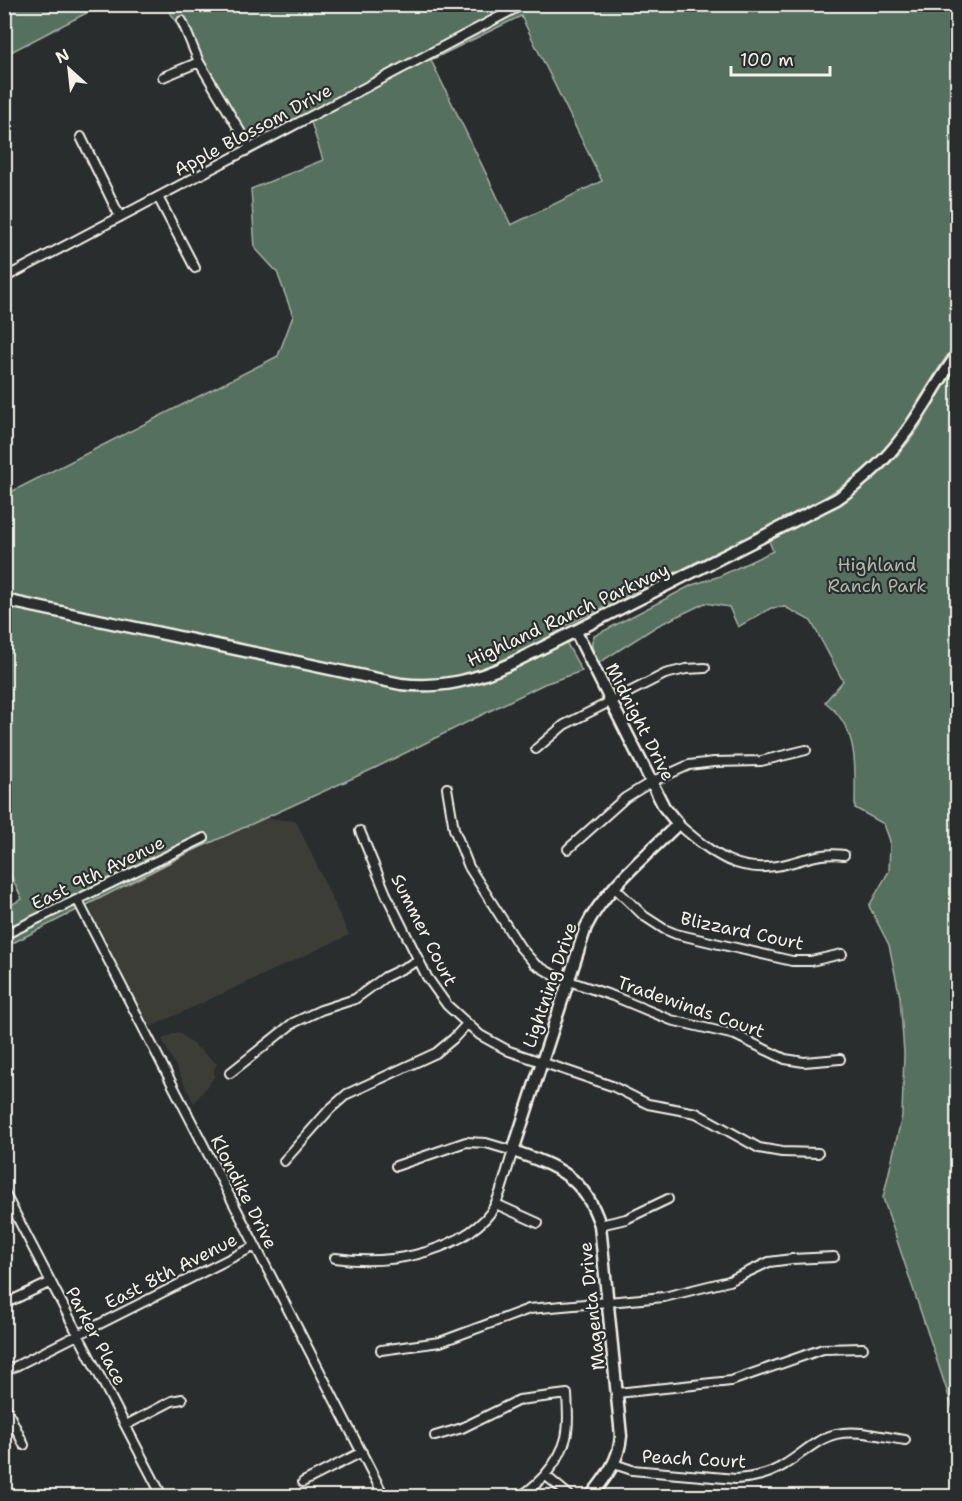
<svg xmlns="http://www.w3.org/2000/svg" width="962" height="1501" font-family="'Shantell Sans',sans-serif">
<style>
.built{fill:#3e3d39}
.green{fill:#56705e;stroke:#a5b0a3;stroke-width:1.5;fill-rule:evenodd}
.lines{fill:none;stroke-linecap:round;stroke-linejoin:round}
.minor-casing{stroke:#f4f1e8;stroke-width:12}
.major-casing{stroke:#f4f1e8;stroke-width:15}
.minor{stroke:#2a2d2e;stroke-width:8}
.major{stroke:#2a2d2e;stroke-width:10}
.labels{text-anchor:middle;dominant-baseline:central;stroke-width:4.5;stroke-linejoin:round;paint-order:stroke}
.street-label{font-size:18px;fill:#f4f1e8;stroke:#2a2d2e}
.park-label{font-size:18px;fill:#adb7aa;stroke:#2a2d2e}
</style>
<rect width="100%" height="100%" fill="#2a2d2e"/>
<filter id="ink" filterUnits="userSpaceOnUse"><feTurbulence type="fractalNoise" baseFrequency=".0167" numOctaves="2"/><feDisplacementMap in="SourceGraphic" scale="12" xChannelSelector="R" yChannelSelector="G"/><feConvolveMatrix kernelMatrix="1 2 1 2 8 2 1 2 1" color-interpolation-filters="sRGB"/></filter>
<g filter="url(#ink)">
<path class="built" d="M 264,818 L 296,821 L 349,935 L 150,1027 L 90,909 L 92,900 Z
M 178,1032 L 217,1064 L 214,1070 L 214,1077 L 194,1103 L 162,1039 Z"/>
<path class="green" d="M 5,4 L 101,4 L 102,5 L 5,55 Z
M 166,5 L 957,5 L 957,342 C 929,378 910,423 878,456 C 859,476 835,491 811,506 L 559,629 L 582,671 L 544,684 L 375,768 L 190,852 L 5,947 L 5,908 L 22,899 L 5,863 L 5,780 L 9,778 L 4,764 L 5,495 L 278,356 L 293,316 L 277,272 L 255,248 L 251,189 L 323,160 L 311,122 L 248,156 L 199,62 ZM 521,16 L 602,181 L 511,225 L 431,60 Z
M 957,366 L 957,1421 L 883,1198 L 902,1116 L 904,1053 L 900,997 L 889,945 L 869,906 L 889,871 L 890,841 L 884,824 L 855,808 C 855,768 860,729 825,702 L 843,681 L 811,621 L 785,607 L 771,608 L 738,627 L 729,607 L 705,603 L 657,626 L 599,663 C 595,654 588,646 594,636 L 692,585 L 720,576 L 773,551 L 769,541 C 830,511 875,489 916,432 C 931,411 942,387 957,366 Z"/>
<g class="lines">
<defs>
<path id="minor" d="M 182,21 L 199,62 L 250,148
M 163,77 L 199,62
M 81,137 L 120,217
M 158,197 L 195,268
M 4,278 L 516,8
M 536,749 L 564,725 L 665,674 L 686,669 L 705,668
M 447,788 L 454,829 L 469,867 L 520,947 L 535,964 L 557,977 L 613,996 L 671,1020 L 735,1035 L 785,1059 L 804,1062 L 840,1059
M 678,824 C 714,855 740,877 790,863 C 808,858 825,852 844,855
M 360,831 L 386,894 L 427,977 L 447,1005 L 480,1035 L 509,1051 L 612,1086 L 648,1104 L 696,1113 L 759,1148 L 782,1152 L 818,1153
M 568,849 L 625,798 L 651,782 L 689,765 L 714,762 L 761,761 L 806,750
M 615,888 L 644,916 L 664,929 L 676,934 L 792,961 L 811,961 L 842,954
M 78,901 L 384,1496
M 4,935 L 204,838
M 230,1073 L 293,1023 L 321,1010 L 355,999 L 385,977 L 418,961
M 284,1161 L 330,1109 L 347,1094 L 436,1053 L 453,1039 L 466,1025
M 4,1192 L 161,1494
M 496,1204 L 538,1223
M 600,1225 L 626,1219 L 668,1199
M 335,1258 C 379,1264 420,1259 460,1238 C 472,1231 483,1223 491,1212 C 502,1195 506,1171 513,1151 L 486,1143 L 466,1142 L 396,1166
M 4,1304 L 51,1282
M 381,1350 L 440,1342 L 529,1309 L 664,1297 L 729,1281 L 769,1262 L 792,1259 L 834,1257
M 4,1372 L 255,1246
M 617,1393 L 731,1381 L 823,1349 L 863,1348
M 4,1404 L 24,1445
M 126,1425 L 172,1401 L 182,1399
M 435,1436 L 462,1428 L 519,1400 L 567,1394 C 569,1430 570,1446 545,1475 C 537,1483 530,1491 520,1496
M 614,1464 L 632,1470 L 736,1479 C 753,1478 769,1475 784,1465 C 801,1455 816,1439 836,1434 C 857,1429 883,1437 905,1440
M 545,1475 L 570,1496
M 303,1482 L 362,1452"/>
<path id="major" d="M 4,600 L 401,684 C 441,689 476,680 512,663 L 837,499 C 863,481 885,461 904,435 C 924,409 938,380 958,354
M 576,632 L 664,807 L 678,824 C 648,854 604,890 586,927 L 513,1151 C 557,1166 585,1177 600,1225 L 621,1436 C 619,1461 606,1477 591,1496"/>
</defs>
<use href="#minor" class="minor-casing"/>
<use href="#major" class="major-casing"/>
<use href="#minor" class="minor"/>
<use href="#major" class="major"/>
</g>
</g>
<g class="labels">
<g class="street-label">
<text transform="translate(253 130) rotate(-28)">Apple Blossom Drive</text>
<text transform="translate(568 615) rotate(-25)">Highland Ranch Parkway</text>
<text transform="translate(640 722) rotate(63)">Midnight Drive</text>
<text transform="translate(98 873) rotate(-26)">East 9th Avenue</text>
<text transform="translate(424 930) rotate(63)">Summer Court</text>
<text transform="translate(742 931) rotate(12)">Blizzard Court</text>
<text transform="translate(550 985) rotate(-71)">Lightning Drive</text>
<text transform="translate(691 1007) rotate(19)">Tradewinds Court</text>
<text transform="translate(244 1192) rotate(63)">Klondike Drive</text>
<text transform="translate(171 1271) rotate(-27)">East 8th Avenue</text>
<text transform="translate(592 1306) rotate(-96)">Magenta Drive</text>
<text transform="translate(96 1336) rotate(62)">Parker Place</text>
<text transform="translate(694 1459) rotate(3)">Peach Court</text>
</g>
<g class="park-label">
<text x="877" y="565">Highland<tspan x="877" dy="21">Ranch Park</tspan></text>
</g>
</g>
<rect width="962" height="1501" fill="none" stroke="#2a2d2e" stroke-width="24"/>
<rect x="12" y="12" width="938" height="1477" fill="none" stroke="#f4f1e8" stroke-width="2" filter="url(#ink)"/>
<g transform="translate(69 69) rotate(333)" stroke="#2a2d2e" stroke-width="4.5" paint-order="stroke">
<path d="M0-4.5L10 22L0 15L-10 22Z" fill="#f4f1e8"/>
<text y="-9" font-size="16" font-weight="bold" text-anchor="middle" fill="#f4f1e8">N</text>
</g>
<path d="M731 66v9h99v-9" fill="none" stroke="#f4f1e8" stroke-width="3"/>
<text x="740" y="66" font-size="18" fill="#f4f1e8" stroke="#2a2d2e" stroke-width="4.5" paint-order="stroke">100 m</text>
</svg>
